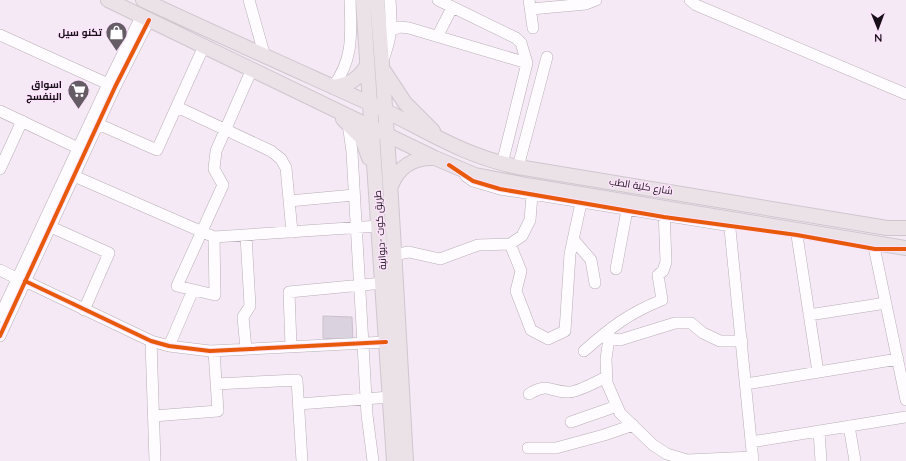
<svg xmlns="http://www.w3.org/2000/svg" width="906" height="461" font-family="Quicksand,Cairo,sans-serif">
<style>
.building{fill:#dad2de;stroke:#c9c1cc}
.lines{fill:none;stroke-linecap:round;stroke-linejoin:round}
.minor-casing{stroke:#b8aeb7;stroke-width:12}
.major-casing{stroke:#cec7ce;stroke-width:16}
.minor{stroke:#fefcfe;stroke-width:11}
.major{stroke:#ebe2e8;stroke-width:14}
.cycleway-casing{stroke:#fce3fb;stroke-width:6}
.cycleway{stroke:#e8590c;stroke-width:4}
.labels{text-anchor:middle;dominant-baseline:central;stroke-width:3;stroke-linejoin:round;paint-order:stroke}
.poi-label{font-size:10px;font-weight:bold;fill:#181018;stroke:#fce3fb;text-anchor:end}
.street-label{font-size:10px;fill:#181018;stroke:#fce3fb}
</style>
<rect width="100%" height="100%" fill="#f6e9f6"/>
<path class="building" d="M 323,316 L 352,317 L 353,341 L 323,338 Z"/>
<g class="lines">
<defs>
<path id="minor" d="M 249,0 L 265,57
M 438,0 L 516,38 L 521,43 L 527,63 L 502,164
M 529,0 L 533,28
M 690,0 L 696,5 L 906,94
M 531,9 L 586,4 L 596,0
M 392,30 L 400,27 L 409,28 L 527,63
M 0,35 L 108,84
M 438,35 L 452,8
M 383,60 C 392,36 392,26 390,0
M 333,87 C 354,58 351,34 350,0
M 177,107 L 271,151 L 281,159 L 286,168 L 292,232
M 0,111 L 78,148
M 348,123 L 352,152 L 367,415 L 373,461
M 98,124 L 157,150 L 204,46
M 518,167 L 547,57
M 0,169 L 22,121
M 74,176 L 214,237 L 379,226
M 466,176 L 473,181 L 500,189 L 731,226
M 289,201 L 354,195
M 729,219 L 753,461
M 51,227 L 109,253 L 84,310
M 796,229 L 818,372
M 214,237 L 215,295 L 177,286 L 223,185 L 214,169 L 216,151 L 252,69
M 573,239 L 591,260 L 595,283
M 873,242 L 906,400
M 510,244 L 521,271 L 516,291 L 531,330 L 548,339 L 565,331 L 570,254 L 581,203
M 393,255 L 409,252 L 440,259 L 478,245 L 510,244 L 522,236 L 530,220 L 532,195
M 616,269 L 627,210
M 0,270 L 18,279
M 25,281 L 151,341 L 169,346 L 210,351 L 386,342
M 809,315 L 886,303
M 0,316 L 108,84 L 141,17
M 0,336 L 115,87 L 149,20
M 602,337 L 620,340 L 675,323 L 691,323 L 703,333 L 720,341 L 742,341
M 609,338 L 606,359 L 607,383 L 620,413 L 653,445 L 667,454 L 687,460 L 753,457
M 151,341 L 155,461
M 169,346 L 193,290
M 291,346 L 289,292 L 383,283
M 246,349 L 243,317 L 250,306 L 246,235
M 584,351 C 610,328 629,313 662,300 L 658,275 L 663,271 L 666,262 L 664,210
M 216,384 L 297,380 L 302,461
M 746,384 L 898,359
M 529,394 C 548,382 549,392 568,392 C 576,393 598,381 606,377
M 299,404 L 390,397
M 153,416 L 218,411 L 214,351
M 571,422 L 617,406
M 849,426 L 855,461
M 819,431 L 821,461
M 751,442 L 906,417
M 528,448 L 556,448 L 604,435 L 633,425"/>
<path id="major" d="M 108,0 L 435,158 L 475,175 L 532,186 L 906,248
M 143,0 C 218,35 294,69 369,103 C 422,127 459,155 518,167 L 887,228 L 906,228
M 363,0 L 394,461
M 377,0 C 390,153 397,307 406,461
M 384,71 L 405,103 L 433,131
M 333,87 C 349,85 359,79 367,65
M 343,119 L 362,138 L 369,158
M 391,186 C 398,167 414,157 435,158"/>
</defs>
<use href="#minor" class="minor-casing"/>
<use href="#major" class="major-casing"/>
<use href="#minor" class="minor"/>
<use href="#major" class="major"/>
<defs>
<path id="cycleway" d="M 449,165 L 473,181 L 500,189 L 664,217 L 797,235 L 875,249 L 906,249
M 25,281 L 151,341 L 169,346 L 210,351 L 386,342
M 0,336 L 115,87 L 149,20"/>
</defs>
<use href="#cycleway" class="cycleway-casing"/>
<use href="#cycleway" class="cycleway"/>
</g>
<defs>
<symbol id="shop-pin" viewBox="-11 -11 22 30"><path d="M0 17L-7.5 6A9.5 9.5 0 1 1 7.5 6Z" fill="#665c66" stroke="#fce3fb"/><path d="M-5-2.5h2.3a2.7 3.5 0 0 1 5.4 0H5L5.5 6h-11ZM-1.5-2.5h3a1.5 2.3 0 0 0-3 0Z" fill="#fff"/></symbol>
<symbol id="supermarket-pin" viewBox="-11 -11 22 30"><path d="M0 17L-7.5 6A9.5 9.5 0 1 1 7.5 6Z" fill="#665c66" stroke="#fce3fb"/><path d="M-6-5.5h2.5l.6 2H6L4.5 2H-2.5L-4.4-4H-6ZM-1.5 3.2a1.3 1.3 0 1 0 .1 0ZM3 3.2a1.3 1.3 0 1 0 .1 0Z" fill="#fff"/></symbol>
</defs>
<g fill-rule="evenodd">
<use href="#shop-pin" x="104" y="20" width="25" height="34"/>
<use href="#supermarket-pin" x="66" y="78" width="25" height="34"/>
</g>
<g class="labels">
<g class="poi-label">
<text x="102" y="32">تكنو سيل</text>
<text x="62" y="84">اسواق<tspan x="62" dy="12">البنفسج</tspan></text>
</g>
<g class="street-label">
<text transform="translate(641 186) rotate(9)">شارع كلية الطب</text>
<text transform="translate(380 230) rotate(-94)">طريق كوت -ديوانية</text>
</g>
</g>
<g transform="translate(878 28) rotate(179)" stroke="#fce3fb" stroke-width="3" paint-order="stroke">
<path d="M0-3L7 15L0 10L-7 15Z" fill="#181018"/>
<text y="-6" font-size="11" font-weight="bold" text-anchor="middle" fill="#181018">N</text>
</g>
</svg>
